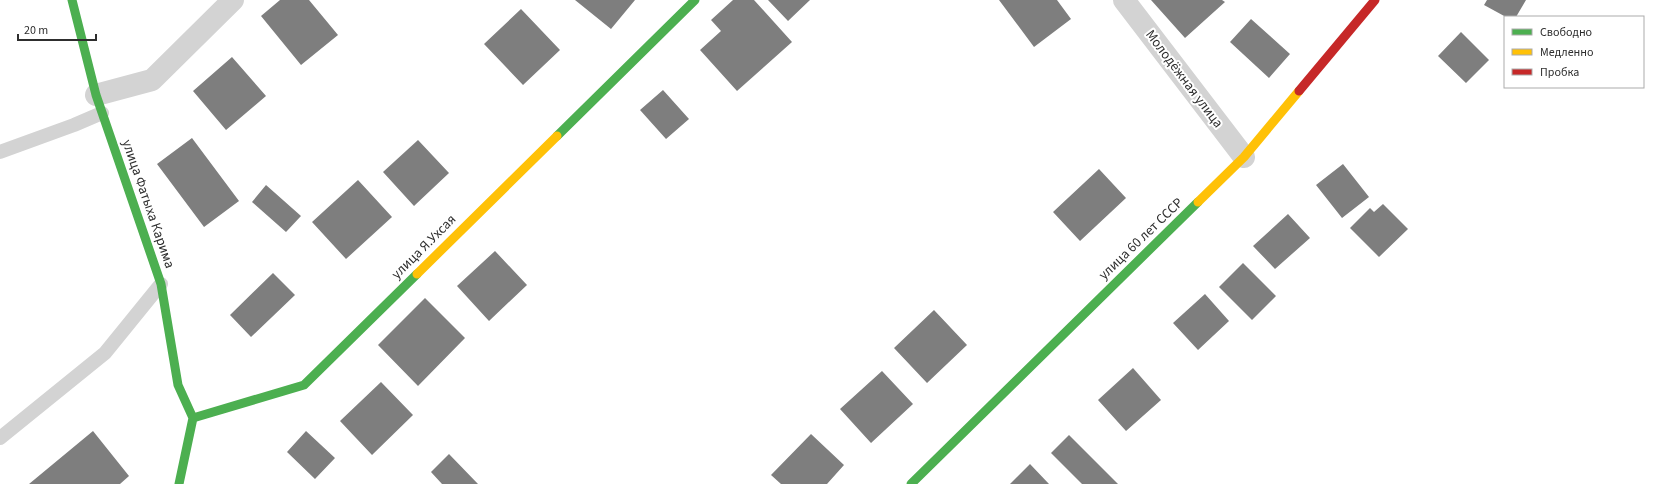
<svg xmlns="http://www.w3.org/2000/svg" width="1660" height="484" font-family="'Source Sans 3',sans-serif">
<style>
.building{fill:#7e7e7e}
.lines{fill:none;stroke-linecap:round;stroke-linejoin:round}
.lane{stroke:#d3d3d3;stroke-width:14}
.street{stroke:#d3d3d3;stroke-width:22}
.fast{stroke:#4caf50;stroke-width:9}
.slow{stroke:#ffc107;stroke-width:9}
.jam{stroke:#c62828;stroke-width:9}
.labels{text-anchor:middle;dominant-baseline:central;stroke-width:4;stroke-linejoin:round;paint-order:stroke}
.street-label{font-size:14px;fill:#2e2e2e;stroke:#fff}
</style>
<rect width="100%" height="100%" fill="#fff"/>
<path class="building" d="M 280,0 L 309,0 L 338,35 L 301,65 L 261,16 Z
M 575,0 L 635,0 L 611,29 Z
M 733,0 L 754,0 L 792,42 L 737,91 L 700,50 L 721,31 L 711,20 Z
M 768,0 L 810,0 L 788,21 Z
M 999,0 L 1057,0 L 1071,19 L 1034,47 Z
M 1151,0 L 1222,0 L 1225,2 L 1185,38 Z
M 1487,0 L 1526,0 L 1516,17 L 1506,17 L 1484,5 Z
M 521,9 L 560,50 L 523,85 L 484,44 Z
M 1251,19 L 1290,54 L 1269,78 L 1230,42 Z
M 1461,32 L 1489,60 L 1466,83 L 1438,56 Z
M 232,57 L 266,96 L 226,130 L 193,91 Z
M 663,90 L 689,119 L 666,139 L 640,110 Z
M 192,138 L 239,201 L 204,227 L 157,164 Z
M 418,140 L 449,173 L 414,206 L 383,172 Z
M 1343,164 L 1369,197 L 1342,218 L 1316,185 Z
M 1099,169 L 1126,198 L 1080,241 L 1053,212 Z
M 358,180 L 392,217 L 346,259 L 312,222 Z
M 266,185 L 301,216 L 286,232 L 252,202 Z
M 1383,204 L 1408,229 L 1379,257 L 1350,228 L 1370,208 L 1374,212 Z
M 1288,214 L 1310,238 L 1275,269 L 1253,246 Z
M 495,251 L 527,285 L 489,321 L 457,286 Z
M 1243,263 L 1276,296 L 1252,320 L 1219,287 Z
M 273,273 L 295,295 L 251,337 L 230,315 Z
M 1205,294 L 1229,321 L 1198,350 L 1173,323 Z
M 425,298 L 465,338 L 418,386 L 378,345 Z
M 934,310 L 967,345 L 927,383 L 894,348 Z
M 1133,368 L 1161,400 L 1126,431 L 1098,400 Z
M 882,371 L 913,404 L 871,443 L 840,409 Z
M 381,382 L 413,415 L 372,455 L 340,421 Z
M 93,431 L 129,476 L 120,484 L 29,484 Z
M 306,431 L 335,458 L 315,479 L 287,452 Z
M 811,434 L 844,465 L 827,484 L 781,484 L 771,475 Z
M 1069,435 L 1118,484 L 1082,484 L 1051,453 Z
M 449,454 L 478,484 L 442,484 L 431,472 Z
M 1030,464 L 1049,484 L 1010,484 Z"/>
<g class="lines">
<path class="lane" d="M 0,152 L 74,125 L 102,113
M 0,438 L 105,353 L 161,284"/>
<path class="street" d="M 1124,0 L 1244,157
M 96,95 L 152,80 L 233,0"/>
<path class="fast" d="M 72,0 L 96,95 L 161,284 L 178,385 L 193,418
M 557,136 L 695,0
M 179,484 L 193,418 L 304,385 L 417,274
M 911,484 L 1198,202"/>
<path class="slow" d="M 1198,202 L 1244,157 L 1299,91
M 417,274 L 557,136"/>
<path class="jam" d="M 1299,91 L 1375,0"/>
</g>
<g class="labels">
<g class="street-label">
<text transform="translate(1184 79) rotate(53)">Молодёжная улица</text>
<text transform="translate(148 204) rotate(71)">улица Фатыха Карима</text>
<text transform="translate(1141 239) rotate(-44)">улица 60 лет СССР</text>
<text transform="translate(424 247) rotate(-45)">улица Я.Ухсая</text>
</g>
</g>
<rect x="1504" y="16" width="140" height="72" fill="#ffffff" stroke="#ababab"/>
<rect x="1512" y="29" width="20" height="6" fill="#4caf50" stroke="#ababab"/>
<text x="1540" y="36" font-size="12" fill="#2e2e2e">Свободно</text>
<rect x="1512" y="49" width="20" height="6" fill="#ffc107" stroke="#ababab"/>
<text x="1540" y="56" font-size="12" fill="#2e2e2e">Медленно</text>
<rect x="1512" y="69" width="20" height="6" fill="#c62828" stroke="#ababab"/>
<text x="1540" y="76" font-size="12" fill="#2e2e2e">Пробка</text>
<path d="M18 34v6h78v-6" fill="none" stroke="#2e2e2e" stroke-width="2"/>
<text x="24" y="34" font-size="12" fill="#2e2e2e" stroke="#ffffff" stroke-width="3" paint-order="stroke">20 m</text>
</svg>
